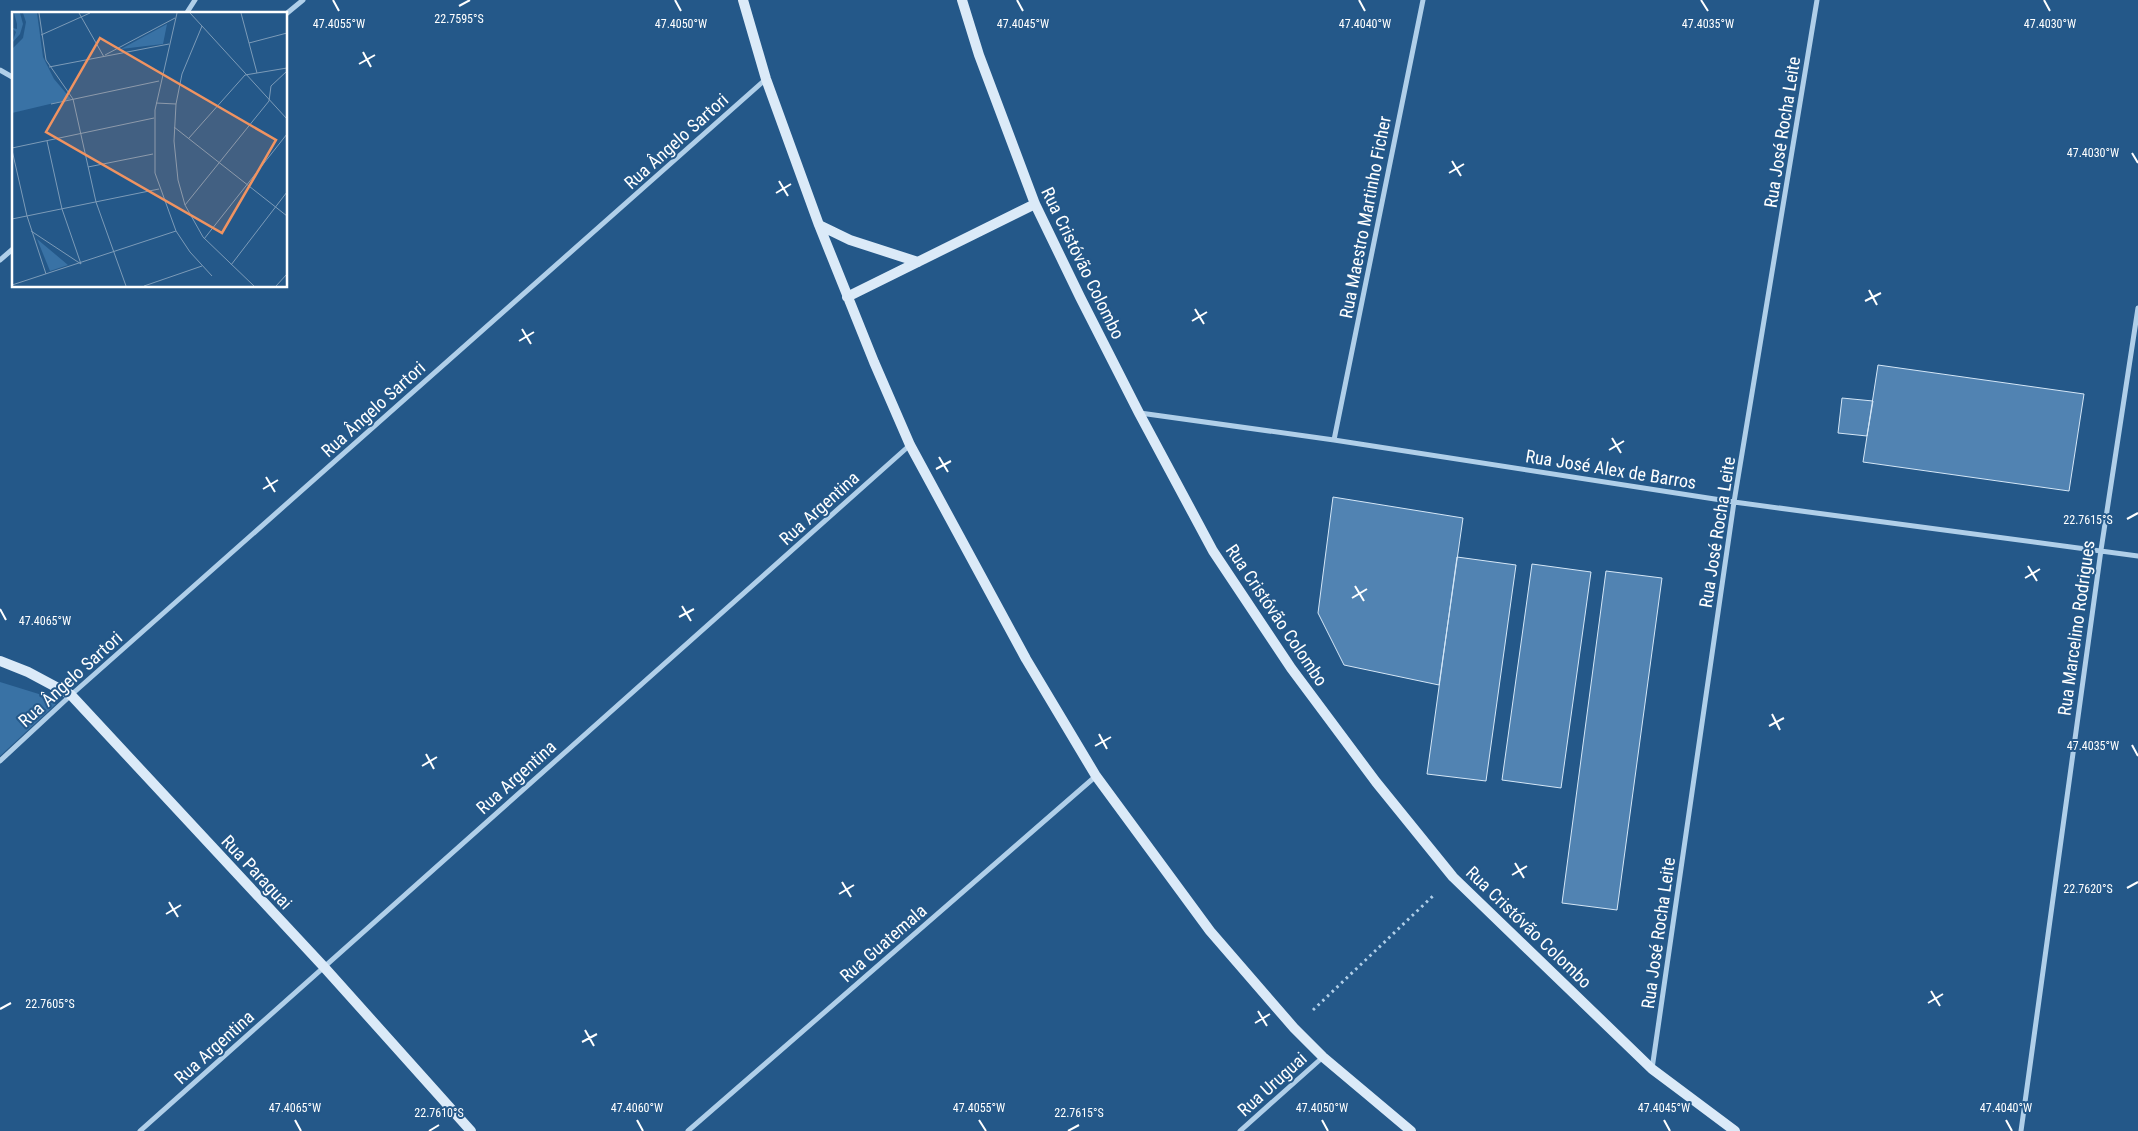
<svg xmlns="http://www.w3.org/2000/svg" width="2138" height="1131" font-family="'Roboto Condensed',sans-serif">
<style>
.green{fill:#3972a5}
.building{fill:#5183b2;stroke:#d5e7f7}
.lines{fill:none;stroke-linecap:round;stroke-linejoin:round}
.path{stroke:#b0cfe9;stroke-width:3;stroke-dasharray:2.5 4;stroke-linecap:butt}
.street{stroke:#b0cfe9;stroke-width:5}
.secondary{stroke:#dbeaf8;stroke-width:10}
.ticks{fill:none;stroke:#fff;stroke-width:2}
.labels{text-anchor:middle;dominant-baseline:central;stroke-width:4;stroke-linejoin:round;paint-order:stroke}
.street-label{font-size:18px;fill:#fff;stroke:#245889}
.inset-road{fill:none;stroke:#7c9bb8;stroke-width:1}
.view{fill:#f09361;fill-opacity:0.15;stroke:#f09361;stroke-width:2.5}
.inset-edge{fill:none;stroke:#fff;stroke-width:2.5}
.ticks-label{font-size:12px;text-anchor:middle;fill:#fff;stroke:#245889;stroke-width:4;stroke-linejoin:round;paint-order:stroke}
</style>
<rect width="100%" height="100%" fill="#245889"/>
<path class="green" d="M 0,682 L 55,699 L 52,703 L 56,704 L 0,756 Z"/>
<path class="building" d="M 1878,365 L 2084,394 L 2069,491 L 1863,462 Z
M 1842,398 L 1873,401 L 1867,436 L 1838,433 Z
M 1333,497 L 1463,518 L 1439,685 L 1344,665 L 1318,613 Z
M 1457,557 L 1516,565 L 1486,781 L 1427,774 Z
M 1532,564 L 1591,572 L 1561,788 L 1502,780 Z
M 1606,571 L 1662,578 L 1617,910 L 1562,903 Z"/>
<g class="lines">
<path class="path" d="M 1313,1010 L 1435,894"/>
<path class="street" d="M 186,14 L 195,0
M 286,14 L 303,0
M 0,70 L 14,78
M 0,260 L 14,248
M 1140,413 L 1334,440 L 1734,502 L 2138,556
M 1334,440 L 1423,0
M 0,761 L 71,695 L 766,79
M 1652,1069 L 1734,502 L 1817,0
M 140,1131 L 910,445
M 688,1131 L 1096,776
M 1240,1131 L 1323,1057
M 2021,1131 L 2101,550 L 2138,308"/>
<path class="secondary" d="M 743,0 L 766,79 L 819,225 L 874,362 L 910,445 L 1026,659 L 1096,776 L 1210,931 L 1294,1028 L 1323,1057 L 1411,1131
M 962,0 L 979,55 L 1035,204 L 1080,297 L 1139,413 L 1213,551 L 1291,668 L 1376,782 L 1453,877 L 1652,1069 L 1735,1131
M 819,225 L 850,240 L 918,262
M 847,297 L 1035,204
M 0,661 L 28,672 L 71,695 L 324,967 L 471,1131"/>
</g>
<path class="ticks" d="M 333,0 L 339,11M 675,0 L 681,11M 1017,0 L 1023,11M 1359,0 L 1365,11M 1701,0 L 1708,11M 2044,0 L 2050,11M 459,6 L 470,0M 363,52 L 371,67M 359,64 L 375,55M 2132,153 L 2138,163M 1452,161 L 1461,176M 1449,173 L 1464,164M 779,181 L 788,196M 776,193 L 791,184M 1869,290 L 1877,305M 1865,301 L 1881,293M 1195,309 L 1204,324M 1192,321 L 1207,312M 522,329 L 531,344M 519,341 L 534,332M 1612,438 L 1621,453M 1609,450 L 1624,441M 939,457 L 948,472M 936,469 L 951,461M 266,477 L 275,492M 263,489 L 278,480M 2127,519 L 2138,513M 2028,566 L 2037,581M 2025,578 L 2040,569M 1355,586 L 1364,601M 1352,598 L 1367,589M 682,606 L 691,621M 0,609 L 6,620M 679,617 L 694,609M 1772,714 L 1780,730M 1769,726 L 1784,718M 1099,734 L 1107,749M 2132,745 L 2138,756M 1095,746 L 1111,737M 426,754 L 434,769M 422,766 L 437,757M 1515,863 L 1524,878M 1512,875 L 1527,866M 842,882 L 851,897M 2127,888 L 2138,882M 839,894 L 854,885M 169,902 L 178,917M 166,914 L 181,905M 1931,991 L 1940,1006M 1928,1003 L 1943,994M 0,1009 L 11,1003M 1258,1011 L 1267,1026M 1255,1023 L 1270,1014M 585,1030 L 594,1046M 582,1042 L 597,1034M 295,1120 L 301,1131M 637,1120 L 643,1131M 979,1120 L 986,1131M 1322,1120 L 1328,1131M 1664,1120 L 1670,1131M 2006,1120 L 2012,1131M 429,1131 L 439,1125M 1068,1131 L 1079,1125"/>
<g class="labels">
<g class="street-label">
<text transform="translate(1782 132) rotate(-81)">Rua José Rocha Leite</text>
<text transform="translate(676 141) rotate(-42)">Rua Ângelo Sartori</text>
<text transform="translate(1365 217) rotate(-79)">Rua Maestro Martinho Ficher</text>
<text transform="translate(1083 263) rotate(64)">Rua Cristóvão Colombo</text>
<text transform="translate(373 409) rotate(-42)">Rua Ângelo Sartori</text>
<text transform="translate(1611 469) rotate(9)">Rua José Alex de Barros</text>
<text transform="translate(819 508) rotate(-42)">Rua Argentina</text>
<text transform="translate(1717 532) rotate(-81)">Rua José Rocha Leite</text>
<text transform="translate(1277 615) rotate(56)">Rua Cristóvão Colombo</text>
<text transform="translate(2076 628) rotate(-82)">Rua Marcelino Rodrigues</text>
<text transform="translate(70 679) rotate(-42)">Rua Ângelo Sartori</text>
<text transform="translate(516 777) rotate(-42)">Rua Argentina</text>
<text transform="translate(257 872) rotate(47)">Rua Paraguai</text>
<text transform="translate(1529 927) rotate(44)">Rua Cristóvão Colombo</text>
<text transform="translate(1658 933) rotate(-82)">Rua José Rocha Leite</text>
<text transform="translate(883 943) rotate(-41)">Rua Guatemala</text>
<text transform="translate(214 1047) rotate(-42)">Rua Argentina</text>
<text transform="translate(1272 1084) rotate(-42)">Rua Uruguai</text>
</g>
</g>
<g transform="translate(12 12)">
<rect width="275" height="275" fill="#245889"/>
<path d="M 2,1 L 8,1 L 11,12 L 8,22 L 0,31 L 4,20 L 0,16 L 5,17 L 5,12 ZM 11,1 L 25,1 L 31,45 L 42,67 L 59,87 L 0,101 L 0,37 L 11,26 L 14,10 ZM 155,12 L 151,32 L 109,37 ZM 25,227 L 56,253 L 38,259 Z" fill="#3972a5"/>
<path class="inset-road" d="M 27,1 L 34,48 L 61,87 L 84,190 L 114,274M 67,1 L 92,45M 165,1 L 143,98 L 143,161 L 164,219 L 178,240 L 200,264M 178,1 L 190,14 L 170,62 L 164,92 L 162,129 L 166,168 L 173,193 L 191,225 L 242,274M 229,1 L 245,61M 190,14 L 275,107M 29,23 L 78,1M 237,31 L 275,21M 93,43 L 163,6M 37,55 L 157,32M 144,91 L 164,92M 39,92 L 147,69M 162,115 L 275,204M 177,126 L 233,63 L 275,56M 35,129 L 50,197 L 69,252M 0,136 L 142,106M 0,138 L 15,204 L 34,262M 76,155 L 141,142M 173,193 L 257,89 L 259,74 L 275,59M 0,207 L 147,177M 19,219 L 69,252M 192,227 L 275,122M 219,253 L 275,180M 0,273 L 164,219M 132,274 L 190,254M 264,274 L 275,262"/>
<path class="view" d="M 88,26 L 264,128 L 210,221 L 34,120 Z"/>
<rect width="275" height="275" class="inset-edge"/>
</g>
<g class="ticks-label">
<text x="459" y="23">22.7595°S</text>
<text x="339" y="28">47.4055°W</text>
<text x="681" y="28">47.4050°W</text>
<text x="1023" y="28">47.4045°W</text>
<text x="1365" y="28">47.4040°W</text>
<text x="1708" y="28">47.4035°W</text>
<text x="2050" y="28">47.4030°W</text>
<text x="2093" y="157">47.4030°W</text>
<text x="2088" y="524">22.7615°S</text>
<text x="45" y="625">47.4065°W</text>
<text x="2093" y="750">47.4035°W</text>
<text x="2088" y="893">22.7620°S</text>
<text x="50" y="1008">22.7605°S</text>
<text x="295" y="1112">47.4065°W</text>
<text x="637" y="1112">47.4060°W</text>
<text x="979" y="1112">47.4055°W</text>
<text x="1322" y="1112">47.4050°W</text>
<text x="1664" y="1112">47.4045°W</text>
<text x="2006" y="1112">47.4040°W</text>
<text x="439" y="1117">22.7610°S</text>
<text x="1079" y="1117">22.7615°S</text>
</g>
</svg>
